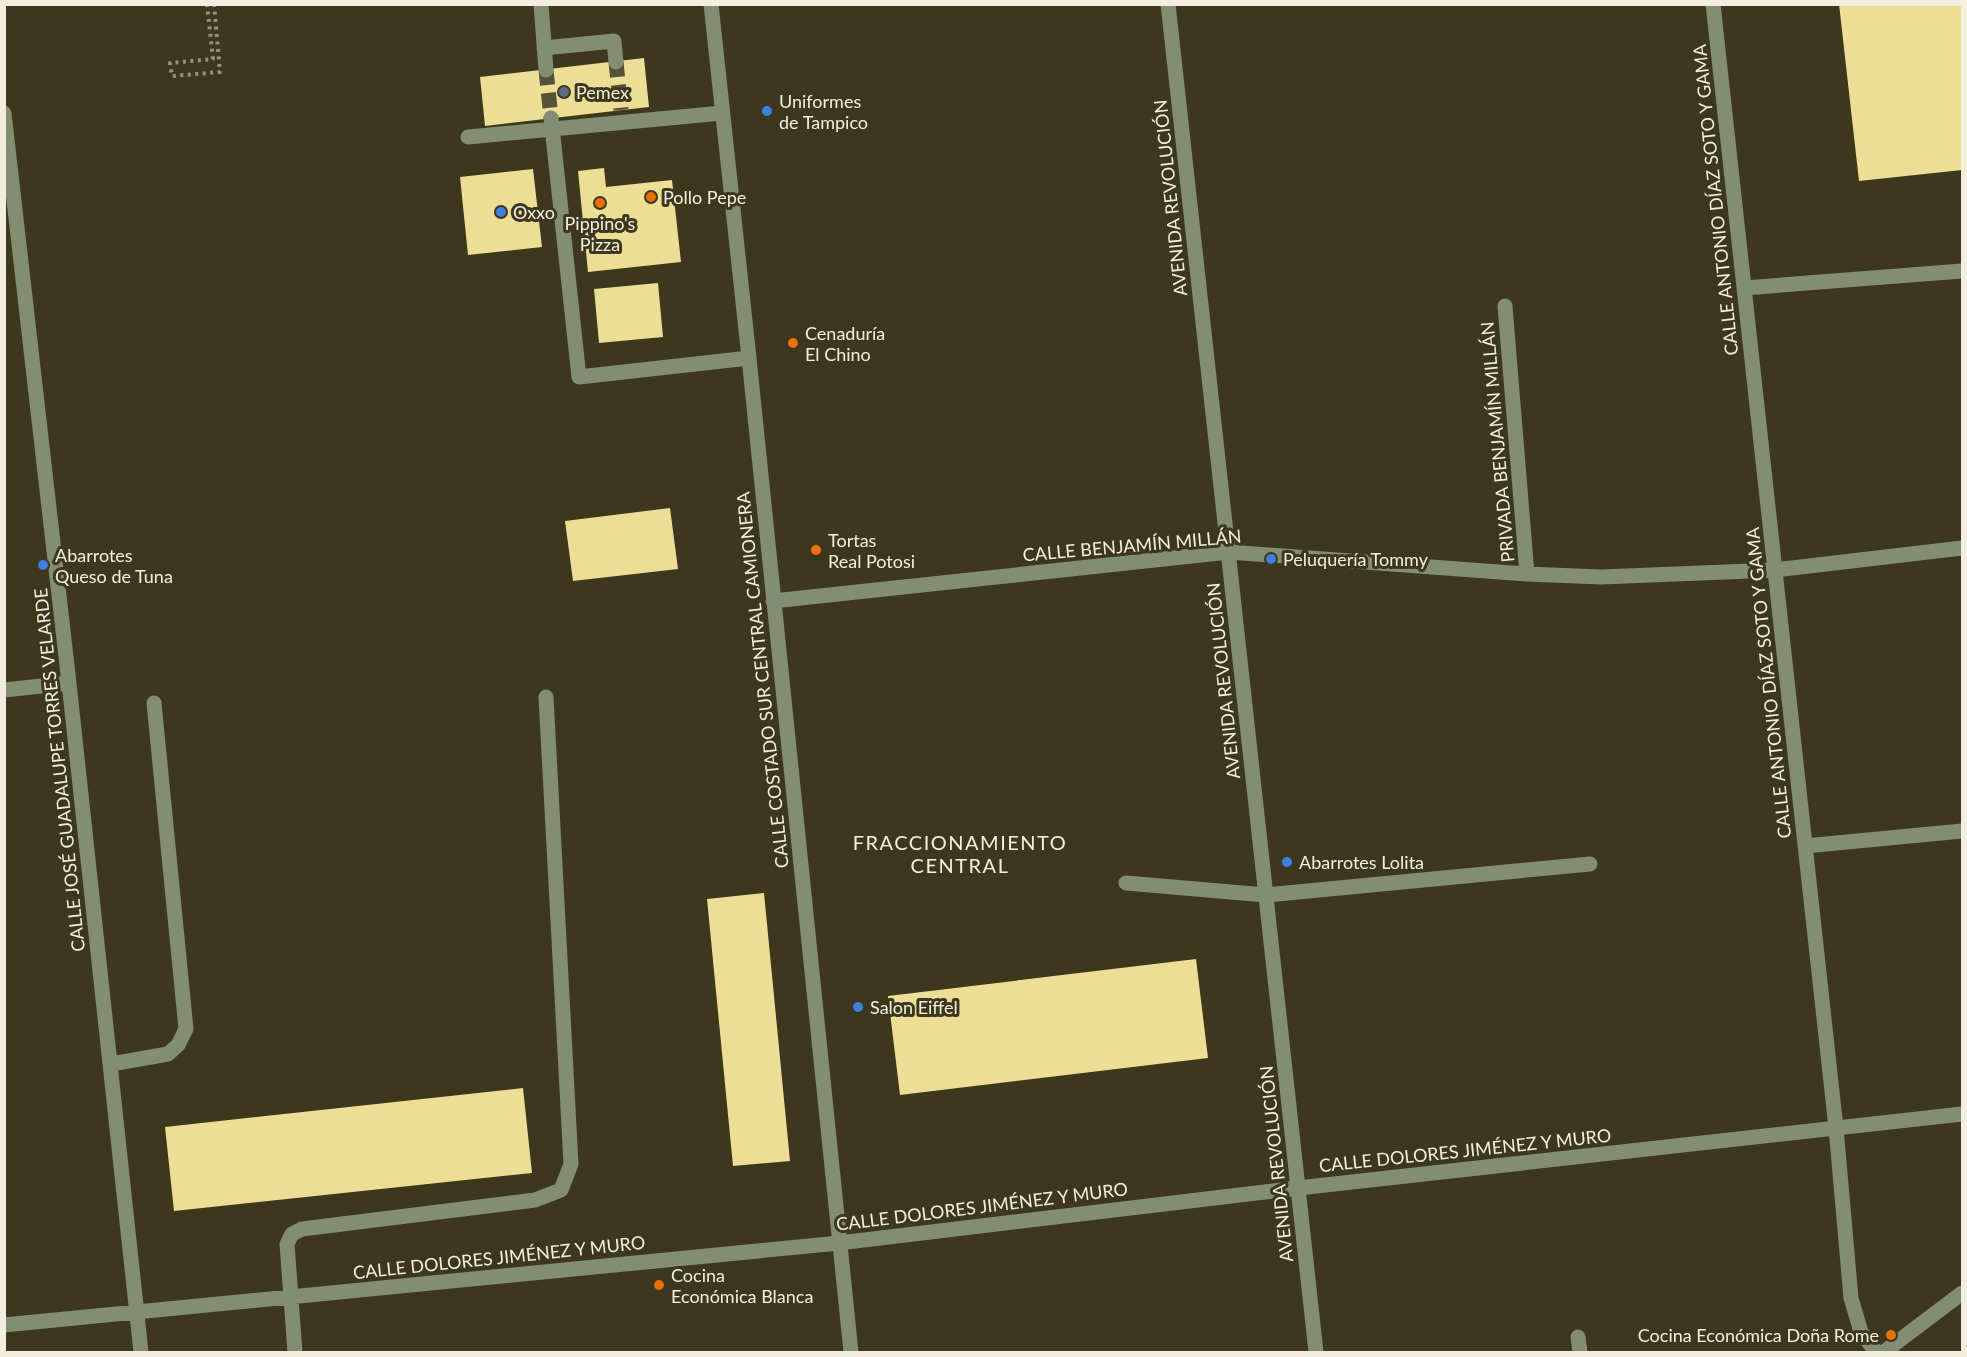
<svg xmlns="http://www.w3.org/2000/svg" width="1967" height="1357" font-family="Lato,sans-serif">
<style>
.building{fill:#ecde94}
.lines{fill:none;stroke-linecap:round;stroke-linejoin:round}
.minor-tunnel{stroke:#57533a;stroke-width:15;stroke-dasharray:15 8;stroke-linecap:butt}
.path{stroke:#95917c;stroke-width:4;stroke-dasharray:3 4.5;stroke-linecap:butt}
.minor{stroke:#828d71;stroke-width:15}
.service-dot{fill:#5c6f8a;stroke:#3c371d;stroke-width:2}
.shop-dot{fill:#3f7fe0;stroke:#3c371d;stroke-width:2}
.food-dot{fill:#e8710a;stroke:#3c371d;stroke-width:2}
.labels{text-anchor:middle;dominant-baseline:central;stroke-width:6;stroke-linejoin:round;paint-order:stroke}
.poi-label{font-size:18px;fill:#f2efdf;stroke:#3c371d;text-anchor:start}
.street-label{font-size:18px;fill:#f2efdf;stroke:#3c371d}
.neighbourhood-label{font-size:20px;letter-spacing:1.5px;fill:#f2efdf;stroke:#3c371d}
</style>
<rect width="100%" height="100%" fill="#3c371d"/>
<path class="building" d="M 1839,4 L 1962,4 L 1962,170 L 1859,181 Z
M 644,58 L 649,107 L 485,126 L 480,77 Z
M 604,168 L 606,187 L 672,180 L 681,262 L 588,272 L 578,171 Z
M 533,169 L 542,247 L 468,255 L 460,177 Z
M 658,283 L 663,337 L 599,343 L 594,289 Z
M 670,508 L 678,569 L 573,581 L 565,521 Z
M 764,893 L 790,1161 L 733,1166 L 707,899 Z
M 1196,959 L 1208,1058 L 900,1095 L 888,996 Z
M 523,1088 L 532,1173 L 174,1211 L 165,1127 Z"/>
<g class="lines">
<path class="minor-tunnel" d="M 616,62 L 621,110
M 546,70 L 551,118"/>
<path class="path" d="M 207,4 L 213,59 L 170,63 L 172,76 L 220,72 L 214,4"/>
<path class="minor" d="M 541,4 L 546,70
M 711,4 L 749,358 L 851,1352
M 1168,4 L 1316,1352
M 1713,4 L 1836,1128 L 1851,1298 L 1861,1332 L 1876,1352
M 544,48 L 614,41 L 616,62
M 4,113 L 69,683 L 141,1352
M 551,118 L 579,377 L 749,358
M 468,137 L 722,113
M 1744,288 L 1962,271
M 1505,306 L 1527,574
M 773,601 L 1229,552 L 1527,574 L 1601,577 L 1775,570 L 1962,548
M 4,690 L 69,683
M 1805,846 L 1962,831
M 1126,883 L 1266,895 L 1590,864
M 111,1064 L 168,1054 L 178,1045 L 186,1029 L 154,703
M 4,1325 L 839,1243 L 1298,1188 L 1962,1114
M 1578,1337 L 1580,1352
M 295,1352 L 287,1244 L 292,1234 L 302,1229 L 535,1200 L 561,1190 L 571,1164 L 546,697
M 1884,1352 L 1962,1293"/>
</g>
<circle class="service-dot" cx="564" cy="92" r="6"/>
<g class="shop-dot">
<circle cx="767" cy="111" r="6"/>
<circle cx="501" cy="212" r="6"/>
<circle cx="1271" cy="559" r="6"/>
<circle cx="43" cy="565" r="6"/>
<circle cx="1287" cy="862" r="6"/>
<circle cx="858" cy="1007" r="6"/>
</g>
<g class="food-dot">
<circle cx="651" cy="197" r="6"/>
<circle cx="600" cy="203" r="6"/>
<circle cx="793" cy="343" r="6"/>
<circle cx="816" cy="550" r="6"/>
<circle cx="659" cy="1285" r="6"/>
<circle cx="1891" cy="1335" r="6"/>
</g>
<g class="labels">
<g class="poi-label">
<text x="576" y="92">Pemex</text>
<text x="779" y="101">Uniformes<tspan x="779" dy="21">de Tampico</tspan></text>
<text x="663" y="197">Pollo Pepe</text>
<text x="513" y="212">Oxxo</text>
<text x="600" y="223" text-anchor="middle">Pippino's<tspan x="600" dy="21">Pizza</tspan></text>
<text x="805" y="333">Cenaduría<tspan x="805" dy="21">El Chino</tspan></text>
<text x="828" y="540">Tortas<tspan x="828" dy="21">Real Potosi</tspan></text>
<text x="55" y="555">Abarrotes<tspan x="55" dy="21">Queso de Tuna</tspan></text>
<text x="1283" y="559">Peluquería Tommy</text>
<text x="1299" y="862">Abarrotes Lolita</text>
<text x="870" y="1007">Salon Eiffel</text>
<text x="671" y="1275">Cocina<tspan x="671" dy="21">Económica Blanca</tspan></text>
<text x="1879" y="1335" text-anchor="end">Cocina Económica Doña Rome</text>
</g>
<g class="street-label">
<text transform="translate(1170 198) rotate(-96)">AVENIDA REVOLUCIÓN</text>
<text transform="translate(1715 200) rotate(-96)">CALLE ANTONIO DÍAZ SOTO Y GAMA</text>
<text transform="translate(1497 442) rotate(-95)">PRIVADA BENJAMÍN MILLÁN</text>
<text transform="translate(1132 545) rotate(-5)">CALLE BENJAMÍN MILLÁN</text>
<text transform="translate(762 680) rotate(-96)">CALLE COSTADO SUR CENTRAL CAMIONERA</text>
<text transform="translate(1223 681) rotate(-96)">AVENIDA REVOLUCIÓN</text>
<text transform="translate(1768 683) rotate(-96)">CALLE ANTONIO DÍAZ SOTO Y GAMA</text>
<text transform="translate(59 770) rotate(-96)">CALLE JOSÉ GUADALUPE TORRES VELARDE</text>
<text transform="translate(1465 1150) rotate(-6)">CALLE DOLORES JIMÉNEZ Y MURO</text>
<text transform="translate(1276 1164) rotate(-96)">AVENIDA REVOLUCIÓN</text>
<text transform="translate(982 1206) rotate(-7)">CALLE DOLORES JIMÉNEZ Y MURO</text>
<text transform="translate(499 1257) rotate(-6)">CALLE DOLORES JIMÉNEZ Y MURO</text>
</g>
<g class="neighbourhood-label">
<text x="960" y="842">FRACCIONAMIENTO<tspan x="960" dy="23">CENTRAL</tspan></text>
</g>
</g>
<rect width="1967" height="1357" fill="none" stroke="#f2efdf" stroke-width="12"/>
</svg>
